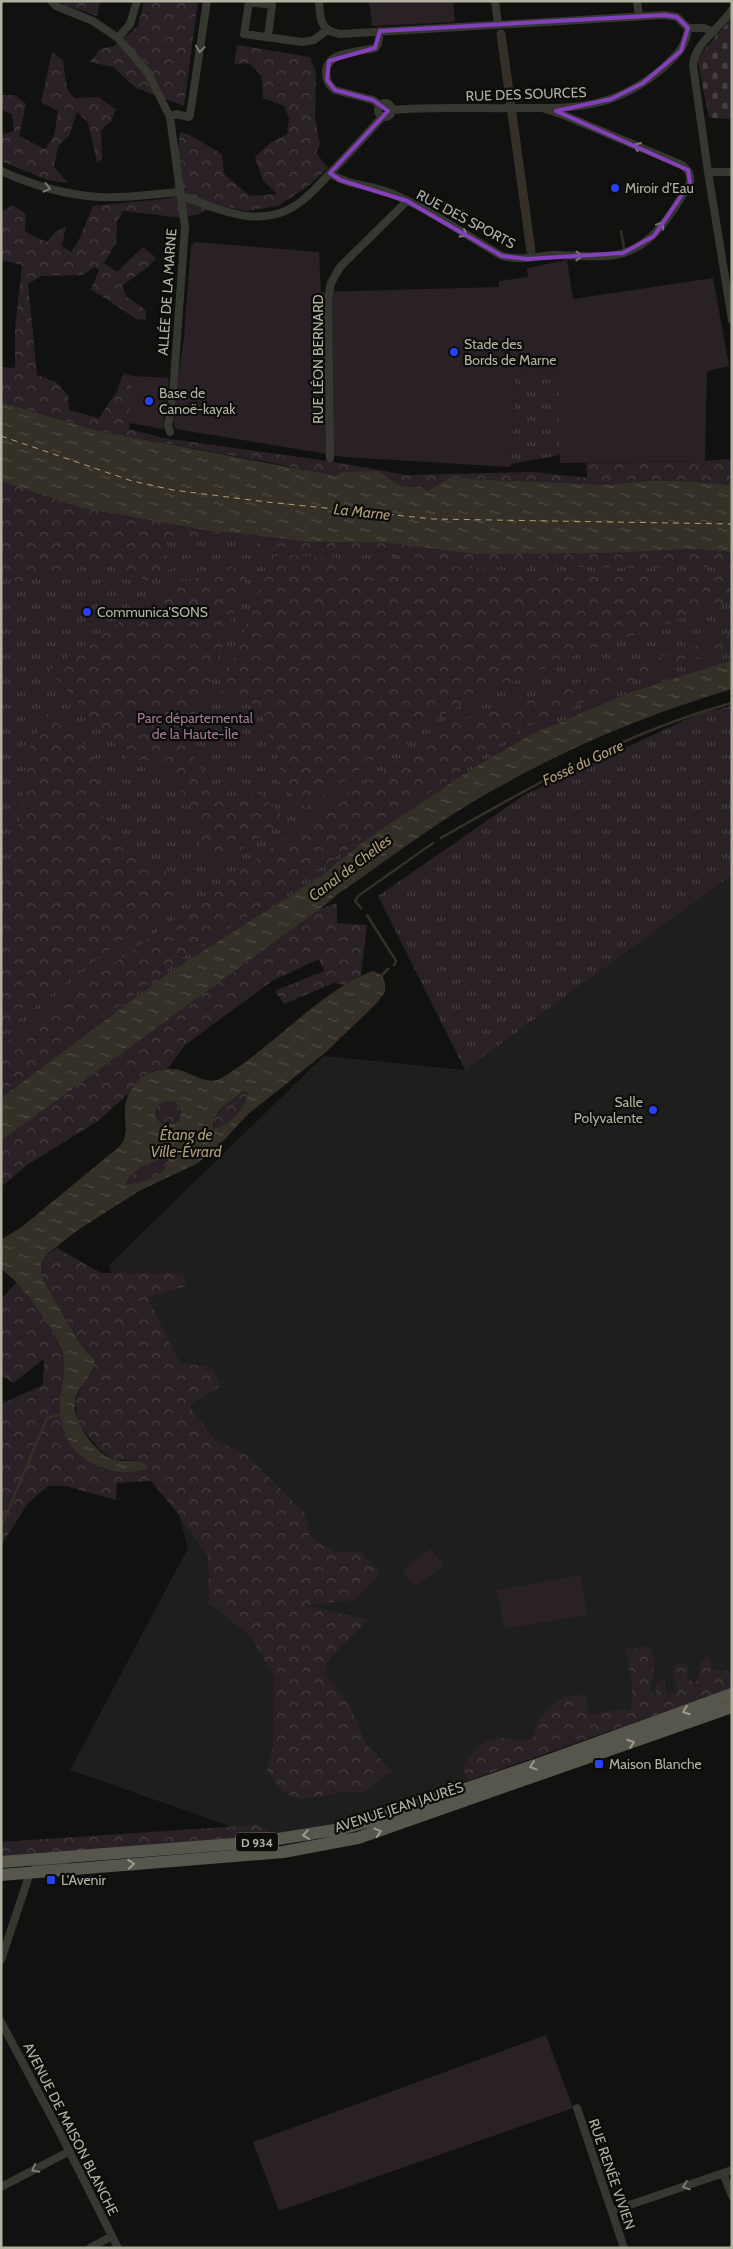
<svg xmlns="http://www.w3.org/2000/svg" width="733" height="2249" font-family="Cabin,sans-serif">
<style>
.built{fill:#1e1f1c}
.grass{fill:url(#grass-tufts)}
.forest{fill:url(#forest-crowns)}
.cemetery{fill:url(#cemetery-stones)}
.garden{fill:#292126}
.water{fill:url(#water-ripples);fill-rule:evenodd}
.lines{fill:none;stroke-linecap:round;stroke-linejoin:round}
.stream{stroke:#353027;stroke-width:2.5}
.canal{stroke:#353027;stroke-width:9}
.ferry{stroke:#af9d77;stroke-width:1;stroke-dasharray:6 5;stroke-linecap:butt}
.street{stroke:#363731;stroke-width:8}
.primary{stroke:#56564d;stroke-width:12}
.oneway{stroke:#7b7a6f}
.oneway2{stroke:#9c9a8c}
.marked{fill:none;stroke:#8340ba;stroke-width:4;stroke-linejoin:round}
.poi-dot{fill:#2741f3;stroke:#0c0d0b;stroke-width:2}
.labels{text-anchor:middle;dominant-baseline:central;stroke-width:4.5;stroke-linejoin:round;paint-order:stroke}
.shield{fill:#0c0d0b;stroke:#818074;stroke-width:1}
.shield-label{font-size:12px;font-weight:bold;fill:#b3b1a1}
.street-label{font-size:14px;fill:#b3b1a1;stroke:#0c0d0b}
.poi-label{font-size:14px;fill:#b3b1a1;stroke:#0c0d0b;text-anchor:start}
.park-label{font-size:14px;fill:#9e7894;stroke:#0c0d0b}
.water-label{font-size:15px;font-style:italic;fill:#af9d77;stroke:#0c0d0b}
</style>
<defs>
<pattern id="grass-tufts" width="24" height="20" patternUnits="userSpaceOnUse" patternTransform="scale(1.25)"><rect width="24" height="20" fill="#292126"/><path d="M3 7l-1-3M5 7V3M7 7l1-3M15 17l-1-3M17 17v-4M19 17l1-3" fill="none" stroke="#463f42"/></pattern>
<pattern id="forest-crowns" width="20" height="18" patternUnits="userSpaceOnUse" patternTransform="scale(1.25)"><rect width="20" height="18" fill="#292126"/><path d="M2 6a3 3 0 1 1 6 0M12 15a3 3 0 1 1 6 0" fill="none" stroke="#463f42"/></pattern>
<pattern id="cemetery-stones" width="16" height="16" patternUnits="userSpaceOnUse" patternTransform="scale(1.25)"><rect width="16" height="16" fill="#292126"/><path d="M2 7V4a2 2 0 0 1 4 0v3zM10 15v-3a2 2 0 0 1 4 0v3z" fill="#463f42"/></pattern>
<pattern id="water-ripples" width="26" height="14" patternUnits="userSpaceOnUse" patternTransform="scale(1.25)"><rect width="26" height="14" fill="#353027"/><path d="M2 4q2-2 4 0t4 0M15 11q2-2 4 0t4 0" fill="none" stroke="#504c43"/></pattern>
</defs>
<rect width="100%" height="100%" fill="#111210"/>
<path class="built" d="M 732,875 L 732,1688 L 470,1780 L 387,1813 L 331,1828 L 264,1838 L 70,1770 L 188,1548 L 109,1265 L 324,1056 L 465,1070 Z"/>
<path class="grass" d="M 560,372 L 560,455 L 511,464 L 515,375 Z
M 1,481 L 142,518 L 216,532 L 609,553 L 732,552 L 732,660 L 631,692 L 530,735 L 475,767 L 365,840 L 323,874 L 167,974 L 1,1098 Z
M 732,706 L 732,875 L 465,1070 L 378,896 L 524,795 L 700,713 Z"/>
<path class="forest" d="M 60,1 L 100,1 L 97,16 L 64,5 Z
M 144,1 L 198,1 L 184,106 L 136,88 L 113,67 L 90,62 L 100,49 L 114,46 L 138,26 Z
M 237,45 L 310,57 L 316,73 L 315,117 L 320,144 L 316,153 L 328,168 L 307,187 L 278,206 L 246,211 L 218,205 L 197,215 L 174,217 L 123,211 L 117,222 L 116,243 L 104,263 L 117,272 L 143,247 L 156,258 L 149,266 L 122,286 L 127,297 L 146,310 L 146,320 L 136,319 L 91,289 L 99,271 L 96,267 L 82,275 L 41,276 L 28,284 L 37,375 L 56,382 L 68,395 L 69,410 L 99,418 L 117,391 L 124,373 L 133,376 L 129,429 L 163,438 L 334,462 L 406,475 L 534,472 L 587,478 L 586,463 L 705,461 L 729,459 L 732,463 L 732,485 C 691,481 650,478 610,485 L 450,478 L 430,490 L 399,485 L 377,471 L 336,476 L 306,471 L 278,464 L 99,431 L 1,402 L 1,367 L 15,368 L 15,329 L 22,265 L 1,260 L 3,211 L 13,205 L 26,214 L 25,232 L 47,242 L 54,233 L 66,226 L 62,246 L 71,252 L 78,242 L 93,206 L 173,198 L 180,132 L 188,134 L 222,154 L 224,174 L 250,196 L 277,194 L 263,180 L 255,157 L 270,143 L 287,134 L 289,118 L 284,106 L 263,98 L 261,75 L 249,63 L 234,64 Z
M 52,52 L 63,60 L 67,89 L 74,98 L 99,97 L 116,110 L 111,121 L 101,130 L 102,159 L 97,163 L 88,122 L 77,112 L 69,136 L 58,146 L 54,167 L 68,183 L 47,180 L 1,161 L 1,135 L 14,131 L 12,114 L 1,110 L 1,95 L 15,95 L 26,104 L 19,136 L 45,149 L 54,136 L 58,111 L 41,102 Z
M 1,481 L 78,507 L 216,532 L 203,538 L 158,543 L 175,567 L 146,581 L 121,567 L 95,561 L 20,583 L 9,578 L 1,571 Z
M 246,534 L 310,542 L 384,542 L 476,554 L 609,553 L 695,549 L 732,552 L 732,567 L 626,568 L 515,565 L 261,546 Z
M 289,555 L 547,573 L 644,576 L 732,572 L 732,601 L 573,656 L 471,699 L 403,739 L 306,808 L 276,779 L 281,766 L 259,708 L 243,698 L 219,700 L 269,562 L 275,556 Z
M 251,563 L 203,703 L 182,728 L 196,762 L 225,800 L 259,792 L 288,822 L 248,844 L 217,869 L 200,845 C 205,813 175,782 155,760 L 129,760 L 49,670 L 177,583 Z
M 732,634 L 732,648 L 670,665 L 522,729 L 290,889 L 188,954 L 1,1093 L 1,1046 L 302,826 L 447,725 Z
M 52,704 L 101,766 L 96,798 L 106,822 L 128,852 L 146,865 L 160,863 L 182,894 L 1,1033 L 1,897 L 11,865 L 22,807 L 27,752 Z
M 337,903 L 337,923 L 367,925 L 361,975 L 344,985 L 334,983 L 284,1004 L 275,991 L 324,971 L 319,959 L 272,981 L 185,1045 L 168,1068 L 153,1071 L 136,1083 L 128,1094 L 98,1121 L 27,1165 L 1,1187 L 1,1141 L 320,909 Z
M 244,1091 L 247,1092 C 247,1109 229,1126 213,1129 C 213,1106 230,1104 244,1091 Z
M 166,1101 L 175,1102 L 181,1111 L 179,1122 C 170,1124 161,1126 155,1116 L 157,1106 Z
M 166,1158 L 170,1161 C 166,1177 139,1184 125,1184 C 132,1170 151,1161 166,1158 Z
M 57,1248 L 101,1273 L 183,1273 L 186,1286 L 147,1297 L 180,1363 L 212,1367 L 221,1386 L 189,1406 L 216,1441 L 244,1453 L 305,1513 L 310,1537 L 335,1552 L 360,1552 L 380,1573 L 356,1600 L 305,1605 L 368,1620 L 330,1658 L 324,1671 L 350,1707 L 367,1745 L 391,1771 L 363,1793 L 342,1792 L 300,1800 L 281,1790 L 267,1770 L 273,1748 L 274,1676 L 250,1636 L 209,1603 L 208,1557 L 176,1511 L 151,1481 L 117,1483 L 116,1500 L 66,1486 L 48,1486 L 28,1503 L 1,1546 L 1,1404 L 43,1385 L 44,1359 L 13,1383 L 1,1375 L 1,1299 L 17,1282 C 32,1304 58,1332 64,1356 C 67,1368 63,1379 61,1390 C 54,1429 71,1454 105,1470 L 136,1460 L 113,1460 L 99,1449 L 78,1424 L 75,1401 L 83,1384 L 92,1372 L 92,1356 L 81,1345 L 41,1276 C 40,1261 45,1256 57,1248 Z
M 649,1646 L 655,1660 L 650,1690 L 655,1697 L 656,1683 L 664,1678 L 667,1694 L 678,1693 L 673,1676 L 677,1662 L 688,1664 L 687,1677 L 695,1684 L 699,1676 L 700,1663 L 707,1655 L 714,1670 L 732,1671 L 732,1688 L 470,1780 L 462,1769 C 470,1753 483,1737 503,1738 C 518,1739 517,1745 533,1738 C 540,1708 556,1695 587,1695 L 588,1714 C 605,1713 613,1707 631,1711 L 632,1685 L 626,1650 Z
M 255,1825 L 269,1831 L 264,1838 L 1,1860 L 1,1842 Z"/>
<path class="cemetery" d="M 732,18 L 732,119 L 709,118 L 697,58 Z"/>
<path class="garden" d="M 369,1 L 453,1 L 455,22 L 372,26 Z
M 195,242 L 319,252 L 321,292 L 499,287 L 499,281 L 528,277 L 527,268 L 567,260 L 573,299 L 713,278 L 729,366 L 707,371 L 705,461 L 560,463 L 559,372 L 515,375 L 511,467 L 345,457 L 176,429 L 174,426 L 173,417 L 184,337 L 191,246 Z
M 133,376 L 169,378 L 163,429 L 129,423 Z
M 431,1549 L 444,1566 L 415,1587 L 402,1570 Z
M 580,1575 L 587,1615 L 504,1629 L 497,1590 Z
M 546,2035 L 573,2108 L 279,2211 L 253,2142 Z"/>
<path class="water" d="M 1,402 L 99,431 L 336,476 L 342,472 L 378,471 L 399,485 L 430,490 L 449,478 L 610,485 C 650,478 691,481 732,485 L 732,552 L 695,549 L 609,553 L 476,554 L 384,542 L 310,542 L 246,534 L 216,532 L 78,507 L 1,481 Z
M 732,660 L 732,689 C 650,713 569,747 495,789 C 440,819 389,859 338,894 L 320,909 L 1,1141 L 1,1098 L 167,974 L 323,874 L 365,840 L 475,767 L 530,735 L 631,692 Z
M 373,971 L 382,975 L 385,983 L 385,992 L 377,1003 L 326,1052 L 247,1115 L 214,1151 L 196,1164 L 139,1191 L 78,1230 L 46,1255 L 41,1265 L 41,1276 L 81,1345 L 95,1360 C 94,1376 77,1386 75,1402 C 72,1421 96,1455 115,1460 C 126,1463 139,1457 148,1467 L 146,1469 C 129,1474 111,1473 95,1465 C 69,1453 57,1426 60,1399 C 62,1380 68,1365 61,1347 C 55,1332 29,1297 18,1284 C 13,1278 6,1274 1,1268 L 1,1240 L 23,1226 L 120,1146 C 129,1134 125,1127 125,1114 C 124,1096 135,1078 152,1072 C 185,1060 195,1085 218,1080 C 260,1056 293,1020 332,993 C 345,984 358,976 373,971 ZM 244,1091 L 247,1092 C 247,1109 229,1125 213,1129 C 212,1108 230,1103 244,1091 ZM 166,1101 L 175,1102 L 181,1111 L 179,1122 C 170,1124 160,1126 155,1116 L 157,1106 ZM 166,1158 L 169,1161 C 166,1176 139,1184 125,1184 C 132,1170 151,1161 166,1158 Z"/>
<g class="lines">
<path class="stream" d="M 621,231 L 624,248
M 441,838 C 533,785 628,731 732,703
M 361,908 L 355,901 L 358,896 L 433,843
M 367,915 L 396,961 L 394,965
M 380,977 L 388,969
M 1,1527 L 47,1418 L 64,1414"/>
<path class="canal" d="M 501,34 L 531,251"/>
<path class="ferry" d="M 1,436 L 132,481 L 173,490 L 267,502 L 433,519 L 732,524"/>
<path class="street" d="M 51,1 L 56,6 L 93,21 L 118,38 L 148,73 L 170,117 L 185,227 L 173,393 L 168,426 L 170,432
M 319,1 C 320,19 320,31 340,34 L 664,15 L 677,17 L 688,28
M 495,1 L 498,24
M 637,1 L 639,16
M 732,10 C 721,27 694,44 693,65 L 708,172 L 732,320
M 688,28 L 704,28 L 714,32
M 380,31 L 378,44 L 375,48 C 358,52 326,51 326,73 C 326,81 329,86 335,90 L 373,100 L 380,105
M 268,37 L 272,5 L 249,2 L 244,34 L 302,42 L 314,40 L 327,30
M 118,38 L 130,24 L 137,1
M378 110a7 7 0 1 1 14 0a7 7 0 1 1-14 0Z
M 392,110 C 434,106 478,109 521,108 C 547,108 575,109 600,102 C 624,96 644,84 663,68 C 677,55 686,47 688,28
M 170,117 L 176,114 L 189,117 L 190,115 L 207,1
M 1,171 C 32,185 65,195 99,197 C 125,199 153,194 180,192
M 708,172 L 732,172
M 330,173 C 346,185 369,185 388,192 C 428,208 465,235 502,256 C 521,261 536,256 555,255 C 572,255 588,257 605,256 C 649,255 669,217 690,183 C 691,174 689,171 682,165 L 561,114 L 542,108
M 181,196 C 203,203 223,213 247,216 C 291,221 309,195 336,167 C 352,150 368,133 383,116
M 330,458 L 328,300 L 331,283 L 340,267 L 407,201
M 1,1960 L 30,1873 L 38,1866 L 64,1863
M 1,2022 L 58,2129 L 118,2248
M 577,2108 L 624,2248
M 723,2173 L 732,2196
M 1,2187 L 70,2151
M 612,2211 L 732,2170
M 90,2248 L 112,2236"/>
<path class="primary" d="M 1,1862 L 259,1842 L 341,1829 L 374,1820 L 550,1760 L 732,1694
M 1,1875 L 283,1852 L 358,1838 L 732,1707"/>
</g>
<defs><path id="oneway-chevron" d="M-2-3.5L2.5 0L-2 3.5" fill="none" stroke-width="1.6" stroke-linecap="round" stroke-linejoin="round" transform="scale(1.25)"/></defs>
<g class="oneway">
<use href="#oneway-chevron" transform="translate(200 49) rotate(98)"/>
<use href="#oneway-chevron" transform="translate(637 146) rotate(-157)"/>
<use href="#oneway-chevron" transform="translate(47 188) rotate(14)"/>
<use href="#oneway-chevron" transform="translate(661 225) rotate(-56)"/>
<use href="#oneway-chevron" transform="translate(464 234) rotate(30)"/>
<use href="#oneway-chevron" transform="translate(579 256) rotate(1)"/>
<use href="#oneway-chevron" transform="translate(35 2169) rotate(152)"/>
<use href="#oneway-chevron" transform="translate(686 2186) rotate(161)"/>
</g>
<g class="oneway2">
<use href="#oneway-chevron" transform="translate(686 1711) rotate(160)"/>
<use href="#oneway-chevron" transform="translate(631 1743) rotate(-20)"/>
<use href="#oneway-chevron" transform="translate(533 1766) rotate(162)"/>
<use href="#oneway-chevron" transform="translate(378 1832) rotate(-17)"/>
<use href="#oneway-chevron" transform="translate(306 1835) rotate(171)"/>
<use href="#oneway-chevron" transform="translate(131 1864) rotate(-5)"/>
</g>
<path class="marked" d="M 664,15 L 677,17 L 688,28 L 681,51 L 643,83 L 611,99 L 556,111 L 688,170 L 690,183 L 654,236 L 623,253 L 527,259 L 502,256 L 407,201 L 340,180 L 330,173 L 388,111 L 373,100 L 335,90 L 327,80 L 329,61 L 375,48 L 380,31 Z"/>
<g class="poi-dot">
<circle cx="615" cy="188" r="5"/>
<circle cx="454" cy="352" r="5"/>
<circle cx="149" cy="401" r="5"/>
<circle cx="87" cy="612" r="5"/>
<circle cx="653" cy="1110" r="5"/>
<rect x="594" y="1759" width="10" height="10" rx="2.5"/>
<rect x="46" y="1875" width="10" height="10" rx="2.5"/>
</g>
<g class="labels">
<rect class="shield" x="236" y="1832.5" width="42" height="19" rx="4"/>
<g class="shield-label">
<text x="257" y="1842">D 934</text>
</g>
<g class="street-label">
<text transform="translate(526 94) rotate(-2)">RUE DES SOURCES</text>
<text transform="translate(466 219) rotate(28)">RUE DES SPORTS</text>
<text transform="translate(167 292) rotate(-86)">ALLÉE DE LA MARNE</text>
<text transform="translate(318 359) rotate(-90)">RUE LÉON BERNARD</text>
<text transform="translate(399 1807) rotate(-18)">AVENUE JEAN JAURÈS</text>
<text transform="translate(71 2129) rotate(63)">AVENUE DE MAISON BLANCHE</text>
<text transform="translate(612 2174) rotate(71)">RUE RENÉE VIVIEN</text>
</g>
<g class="poi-label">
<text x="625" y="188">Miroir d’Eau</text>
<text x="464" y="344">Stade des<tspan x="464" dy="16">Bords de Marne</tspan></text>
<text x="159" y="393">Base de<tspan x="159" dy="16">Canoë-kayak</tspan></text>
<text x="97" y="612">Communica'SONS</text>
<text x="643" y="1102" text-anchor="end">Salle<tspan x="643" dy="16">Polyvalente</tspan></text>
<text x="609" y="1764">Maison Blanche</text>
<text x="61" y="1880">L'Avenir</text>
</g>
<g class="park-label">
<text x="195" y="718">Parc départemental<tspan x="195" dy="16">de la Haute-Île</tspan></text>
</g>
<g class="water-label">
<text transform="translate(362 512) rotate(6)">La Marne</text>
<text transform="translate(583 763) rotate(-25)">Fossé du Gorre</text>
<text transform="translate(350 868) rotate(-37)">Canal de Chelles</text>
<text x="186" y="1135">Étang de<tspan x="186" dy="17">Ville-Évrard</tspan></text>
</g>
</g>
<rect width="733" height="2249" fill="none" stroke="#b3b1a1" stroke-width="5"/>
</svg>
